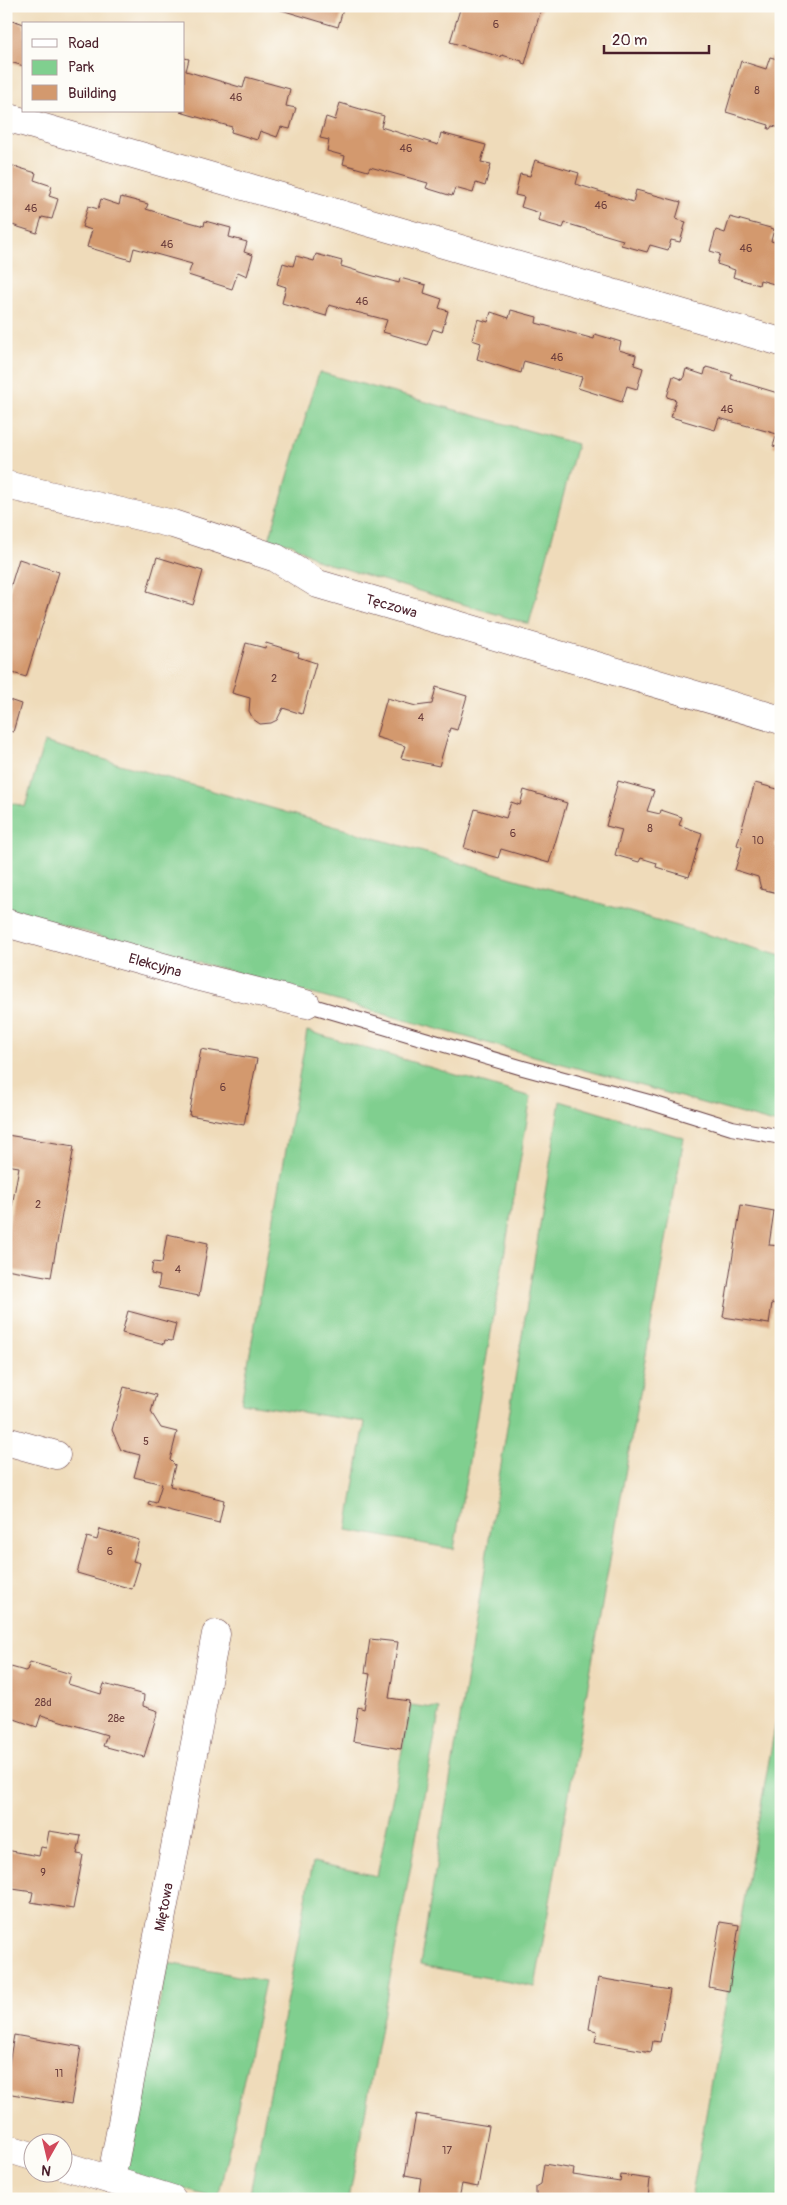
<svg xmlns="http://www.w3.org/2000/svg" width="787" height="2205" font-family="Pangolin,sans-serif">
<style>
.green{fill:#80cf8f;stroke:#65775d}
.building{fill:#d3996e}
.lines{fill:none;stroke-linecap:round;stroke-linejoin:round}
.lane-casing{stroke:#633b40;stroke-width:16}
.street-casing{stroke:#633b40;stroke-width:29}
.lane{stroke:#fff;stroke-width:14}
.street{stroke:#fff;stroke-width:28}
.labels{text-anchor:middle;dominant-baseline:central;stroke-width:4.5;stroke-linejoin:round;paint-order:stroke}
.number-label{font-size:11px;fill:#6c3e3c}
.street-label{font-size:14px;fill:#4a1f2b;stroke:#fdfcf7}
</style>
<rect width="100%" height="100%" fill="#fdfcf7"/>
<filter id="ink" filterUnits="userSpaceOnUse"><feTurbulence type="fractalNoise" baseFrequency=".02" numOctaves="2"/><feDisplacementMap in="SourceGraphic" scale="10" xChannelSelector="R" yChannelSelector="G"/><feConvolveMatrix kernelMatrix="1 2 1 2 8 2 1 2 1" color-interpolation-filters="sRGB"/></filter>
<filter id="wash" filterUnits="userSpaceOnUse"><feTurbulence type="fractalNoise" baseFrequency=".0096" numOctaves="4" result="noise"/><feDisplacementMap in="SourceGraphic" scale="20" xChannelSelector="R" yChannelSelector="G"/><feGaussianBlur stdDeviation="1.12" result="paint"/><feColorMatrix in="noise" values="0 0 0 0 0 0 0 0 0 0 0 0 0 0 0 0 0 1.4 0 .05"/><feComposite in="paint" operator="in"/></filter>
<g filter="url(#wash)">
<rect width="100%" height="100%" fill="#efdbba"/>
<path class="green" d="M 319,372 L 577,444 L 529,624 L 319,561 L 292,544 L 269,540 Z
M 44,742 L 781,956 L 781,1125 L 201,963 L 160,954 L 6,908 L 6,801 L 25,807 Z
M 307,1031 L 531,1097 L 454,1549 L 347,1530 L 365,1422 L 241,1403 Z
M 560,1101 L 684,1138 L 535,1987 L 420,1965 Z
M 781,1693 L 781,2199 L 691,2199 Z
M 411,1705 L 440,1709 L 349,2199 L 249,2199 L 313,1862 L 377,1876 Z
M 168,1963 L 265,1981 L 218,2199 L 123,2172 Z"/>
<g id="blocks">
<path class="building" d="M 268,6 L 344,6 L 338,27 Z
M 461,6 L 542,6 L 525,64 L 522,63 L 522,61 L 502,55 L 501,57 L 450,42 Z
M 6,18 L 24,24 L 24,66 L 6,61 Z
M 770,57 L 781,60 L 781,128 L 772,126 L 770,129 L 768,129 L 769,125 L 726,112 L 741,61 L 766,69 Z
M 184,58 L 189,59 L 186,71 L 243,88 L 246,77 L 290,89 L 286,106 L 296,108 L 290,129 L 281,127 L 277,137 L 260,131 L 257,140 L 231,132 L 232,127 L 180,112 L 184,111 Z
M 340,103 L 384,116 L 381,127 L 438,145 L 441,133 L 486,145 L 481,162 L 491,164 L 485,186 L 476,183 L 473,193 L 455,188 L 452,196 L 426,188 L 428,183 L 370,167 L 368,171 L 343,164 L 345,156 L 327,151 L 329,140 L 320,138 L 326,117 L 335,120 Z
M 535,160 L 579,173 L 576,184 L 633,202 L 636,190 L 681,202 L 676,219 L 686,222 L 680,242 L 671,240 L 668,250 L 650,245 L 647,252 L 621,245 L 623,240 L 565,223 L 563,228 L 538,221 L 540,213 L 521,207 L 524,197 L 515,195 L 520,174 L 530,176 Z
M 10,165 L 36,173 L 34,180 L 52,186 L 49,196 L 58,199 L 52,219 L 42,217 L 37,233 L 6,223 L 6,169 L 9,170 Z
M 121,197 L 148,204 L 146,209 L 175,218 L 204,226 L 205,221 L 231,228 L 229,237 L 247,242 L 244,252 L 253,255 L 247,276 L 238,272 L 232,289 L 188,275 L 192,264 L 134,248 L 131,260 L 87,247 L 92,230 L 82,227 L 88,206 L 98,209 L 101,199 L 119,205 Z
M 730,217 L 774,229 L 771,241 L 781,244 L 781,286 L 760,280 L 759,285 L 733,277 L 735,270 L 717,264 L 720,254 L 710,251 L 716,230 L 725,233 Z
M 316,254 L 342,261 L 341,266 L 370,275 L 399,283 L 400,278 L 426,285 L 424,293 L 442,299 L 439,308 L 448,311 L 442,332 L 433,329 L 427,345 L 383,332 L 387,320 L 329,305 L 326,316 L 282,303 L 286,287 L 277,284 L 283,263 L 293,266 L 296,256 L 314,261 Z
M 511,310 L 537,317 L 536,323 L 594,339 L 595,334 L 621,342 L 619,350 L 636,355 L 634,365 L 643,368 L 637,389 L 627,386 L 622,402 L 578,388 L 582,377 L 524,361 L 521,373 L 477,359 L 481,343 L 472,340 L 478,319 L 488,322 L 491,312 L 509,318 Z
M 706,367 L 732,374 L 731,379 L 781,394 L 781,448 L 773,446 L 777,434 L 719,418 L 715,430 L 671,417 L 676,400 L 667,397 L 673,376 L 683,380 L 686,369 L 704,375 Z
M 157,557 L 203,571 L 193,605 L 147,591 Z
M 19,559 L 59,572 L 26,677 L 6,671 L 6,601 Z
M 246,643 L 265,648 L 266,643 L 299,653 L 298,657 L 316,663 L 302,714 L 283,708 L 277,720 L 271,723 L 260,724 L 253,719 L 249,711 L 250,698 L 232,693 Z
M 436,687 L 467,696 L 457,730 L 450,728 L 439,766 L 401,758 L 405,746 L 376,737 L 387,698 L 416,706 L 432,704 Z
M 6,699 L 21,704 L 13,732 L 6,730 Z
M 618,781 L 654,791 L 647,811 L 660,814 L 661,810 L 682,817 L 679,825 L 702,833 L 689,877 L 656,867 L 657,863 L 641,858 L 639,862 L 615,855 L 622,830 L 606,826 Z
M 755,783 L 781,790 L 781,827 L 775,846 L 781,848 L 781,891 L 778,893 L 761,889 L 758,877 L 735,870 L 742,847 L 737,845 Z
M 524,790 L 567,803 L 549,863 L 501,849 L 498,858 L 464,848 L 475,809 L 506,818 L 511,802 L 520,805 Z
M 201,1049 L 257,1059 L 244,1125 L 189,1115 Z
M 7,1135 L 74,1146 L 51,1277 L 6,1269 L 6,1240 L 19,1167 L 6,1165 Z
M 741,1205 L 774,1211 L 769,1245 L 781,1246 L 781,1305 L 772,1303 L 769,1324 L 723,1317 Z
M 167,1234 L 208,1243 L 199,1296 L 158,1288 L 160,1276 L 151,1274 L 153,1262 L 162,1263 Z
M 128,1311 L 176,1324 L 172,1341 L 165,1340 L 164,1344 L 122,1333 Z
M 124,1387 L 156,1395 L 151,1412 L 161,1428 L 177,1432 L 170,1460 L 175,1465 L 170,1486 L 224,1500 L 219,1523 L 148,1505 L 149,1501 L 156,1503 L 162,1484 L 134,1477 L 140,1455 L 121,1450 L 112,1430 Z
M 100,1529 L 139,1540 L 133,1561 L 140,1563 L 132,1589 L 77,1573 L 87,1537 L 97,1540 Z
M 370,1639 L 398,1642 L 389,1698 L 409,1701 L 401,1749 L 353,1741 L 358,1707 L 364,1709 L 370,1674 L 365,1673 Z
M 30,1662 L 71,1674 L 68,1684 L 101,1694 L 104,1684 L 144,1695 L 143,1706 L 158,1711 L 144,1757 L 103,1746 L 107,1735 L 41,1715 L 37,1727 L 6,1716 L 6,1683 L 11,1667 L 25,1671 L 27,1670 Z
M 49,1831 L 81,1836 L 77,1854 L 83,1855 L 73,1909 L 31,1902 L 33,1892 L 6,1888 L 6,1850 L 39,1856 L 41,1847 L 46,1848 Z
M 720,1922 L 739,1925 L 729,1991 L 709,1987 Z
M 598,1978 L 670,1990 L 660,2042 L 653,2041 L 651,2052 L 595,2042 L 597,2031 L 589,2029 Z
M 14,2035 L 81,2047 L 71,2104 L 6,2093 L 6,2081 Z
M 416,2114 L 489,2126 L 478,2187 L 462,2184 L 459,2199 L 418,2199 L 421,2178 L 405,2175 Z
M 544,2164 L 574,2169 L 573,2175 L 620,2182 L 621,2175 L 650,2179 L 648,2199 L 536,2199 L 536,2187 L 541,2184 Z"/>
</g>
</g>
<g filter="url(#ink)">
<use href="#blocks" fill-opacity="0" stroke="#633b40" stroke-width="1"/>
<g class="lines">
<defs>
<path id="lane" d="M 306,1004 L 523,1068 L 649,1102 L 732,1128 L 781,1137"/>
<g id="street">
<path d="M 6,117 L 781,342"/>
<path id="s1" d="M 6,485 L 173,524 L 276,558 L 318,584 L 781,720"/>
<path id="s2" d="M 6,923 L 195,976 L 306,1004"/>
<path d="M 6,1441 L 56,1455"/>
<path d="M 6,2148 L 32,2156"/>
<path d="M 62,2165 L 172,2199"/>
<path id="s3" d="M 111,2180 L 216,1634"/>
</g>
</defs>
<use href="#lane" class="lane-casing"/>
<use href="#street" class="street-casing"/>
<use href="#lane" class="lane"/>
<use href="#street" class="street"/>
</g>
</g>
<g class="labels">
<g class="number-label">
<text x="496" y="24">6</text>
<text x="757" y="90">8</text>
<text x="236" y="97">46</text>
<text x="406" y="148">46</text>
<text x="601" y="205">46</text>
<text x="31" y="208">46</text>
<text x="167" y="244">46</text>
<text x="746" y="248">46</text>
<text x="362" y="301">46</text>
<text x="557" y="357">46</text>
<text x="727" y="409">46</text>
<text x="274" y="678">2</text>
<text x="421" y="717">4</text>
<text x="650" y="828">8</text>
<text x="513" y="833">6</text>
<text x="758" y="840">10</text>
<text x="223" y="1087">6</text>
<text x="38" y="1204">2</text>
<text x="178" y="1269">4</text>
<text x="146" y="1441">5</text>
<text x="110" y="1551">6</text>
<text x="43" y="1702">28d</text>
<text x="116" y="1718">28e</text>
<text x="43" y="1872">9</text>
<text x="59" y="2073">11</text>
<text x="447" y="2150">17</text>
</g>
<g class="street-label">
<text stroke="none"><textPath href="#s1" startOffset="406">Tęczowa</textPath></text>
<text stroke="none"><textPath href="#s2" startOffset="155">Elekcyjna</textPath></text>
<text stroke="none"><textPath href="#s3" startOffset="278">Miętowa</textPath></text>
</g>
</g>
<rect width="787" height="2205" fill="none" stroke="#fdfcf7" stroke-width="25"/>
<rect x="22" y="22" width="162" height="90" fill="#fdfcf7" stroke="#b5a4a5"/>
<rect x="32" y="39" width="25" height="8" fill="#ffffff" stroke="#b5a4a5"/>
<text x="68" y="48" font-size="15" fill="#4a1f2b">Road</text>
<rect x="32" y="60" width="25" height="15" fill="#80cf8f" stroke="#b5a4a5"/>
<text x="68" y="72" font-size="15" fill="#4a1f2b">Park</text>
<rect x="32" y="85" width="25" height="15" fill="#d3996e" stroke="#b5a4a5"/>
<text x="68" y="98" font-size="15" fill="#4a1f2b">Building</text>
<g transform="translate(48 2158) rotate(188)"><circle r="24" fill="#fdfcf7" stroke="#b5a4a5"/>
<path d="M0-4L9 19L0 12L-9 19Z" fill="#d1495b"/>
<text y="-8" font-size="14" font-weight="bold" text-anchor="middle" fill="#4a1f2b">N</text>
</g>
<path d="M604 45v8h105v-8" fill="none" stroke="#4a1f2b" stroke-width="2.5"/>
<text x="612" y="45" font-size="15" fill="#4a1f2b" stroke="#fdfcf7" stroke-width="4" paint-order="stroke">20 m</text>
</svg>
